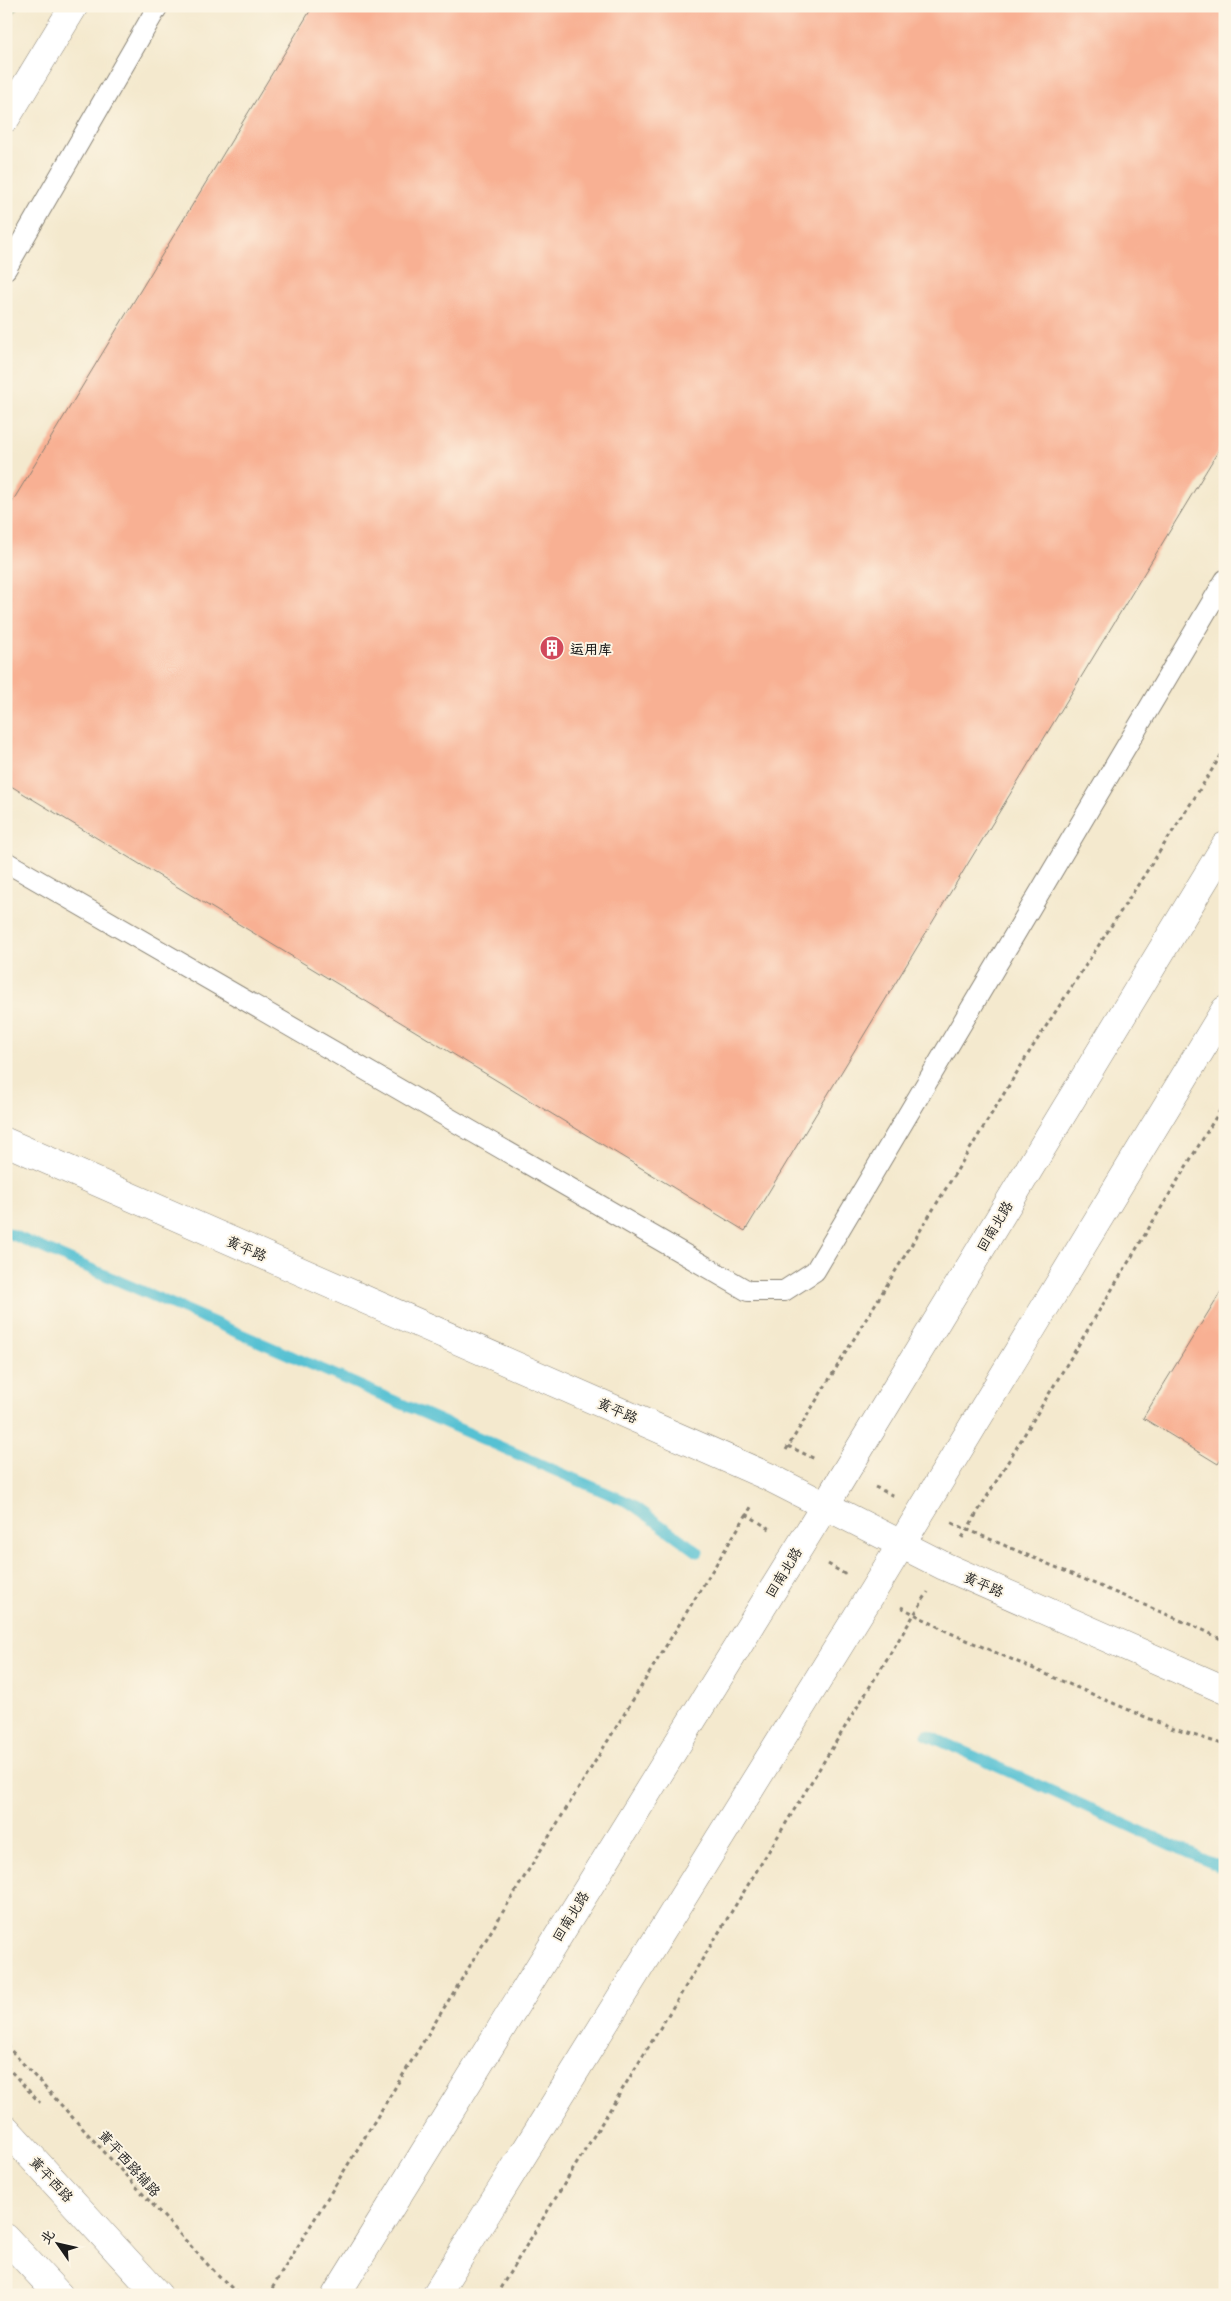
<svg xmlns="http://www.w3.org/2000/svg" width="1231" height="2301" font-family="Mali,'LXGW WenKai TC',sans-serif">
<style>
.forest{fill:#76b97d;stroke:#496a4c}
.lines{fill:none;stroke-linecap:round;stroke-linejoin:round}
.stream{stroke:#57c1d3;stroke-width:11}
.building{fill:#f8b093}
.lane-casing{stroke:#888275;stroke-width:22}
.street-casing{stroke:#888275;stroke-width:29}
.secondary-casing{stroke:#888275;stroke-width:29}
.primary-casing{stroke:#888275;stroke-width:29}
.path{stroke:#888275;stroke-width:3;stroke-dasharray:4 4;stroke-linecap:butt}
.lane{stroke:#fff;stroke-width:20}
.street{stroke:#fff;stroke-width:28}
.secondary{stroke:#fff;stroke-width:28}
.primary{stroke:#fff;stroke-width:28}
.labels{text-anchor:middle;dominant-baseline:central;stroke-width:4;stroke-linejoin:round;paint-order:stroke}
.poi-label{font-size:14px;font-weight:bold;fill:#1c1c1c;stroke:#fcf5e5;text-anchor:start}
.street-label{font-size:14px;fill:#1c1c1c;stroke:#fcf5e5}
</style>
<rect width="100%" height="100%" fill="#fcf5e5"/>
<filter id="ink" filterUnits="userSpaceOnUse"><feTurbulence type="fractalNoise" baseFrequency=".02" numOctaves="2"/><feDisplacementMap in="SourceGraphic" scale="10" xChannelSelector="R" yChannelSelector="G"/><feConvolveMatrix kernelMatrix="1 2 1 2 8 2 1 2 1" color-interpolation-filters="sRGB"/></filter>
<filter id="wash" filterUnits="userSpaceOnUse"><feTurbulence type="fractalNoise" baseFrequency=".0096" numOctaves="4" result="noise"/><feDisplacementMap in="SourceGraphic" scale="20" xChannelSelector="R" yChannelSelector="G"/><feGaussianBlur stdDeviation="1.12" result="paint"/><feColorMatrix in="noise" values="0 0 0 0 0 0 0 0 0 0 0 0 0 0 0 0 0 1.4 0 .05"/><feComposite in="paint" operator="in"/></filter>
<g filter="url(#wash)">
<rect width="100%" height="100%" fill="#f4e9ce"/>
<path class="forest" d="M 6,6 L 18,6 L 6,25 Z"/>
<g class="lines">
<path class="stream" d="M 6,1232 L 630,1503 L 698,1552
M 927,1735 L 1225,1869"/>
</g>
<g id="blocks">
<path class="building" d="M 313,6 L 1225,6 L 1225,440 L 745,1231 L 6,783 L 6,512 Z
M 1225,1285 L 1225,1453 L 1218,1464 L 1143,1418 Z"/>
</g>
</g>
<g filter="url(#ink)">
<use href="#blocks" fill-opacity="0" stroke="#888275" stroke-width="1"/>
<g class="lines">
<defs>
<path id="lane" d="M 6,269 L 158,6
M 6,862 L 748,1291 L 784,1291 L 815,1271 L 1225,580"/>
<path id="street" d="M 6,118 L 74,6"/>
<path id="secondary" d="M 6,1142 L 769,1477 L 944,1566 L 1225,1690"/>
<path id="primary" d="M 6,2129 L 158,2295
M 6,2238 L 59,2295
M 336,2295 L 826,1504 L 1225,846
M 436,2295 L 873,1591 L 1225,1010"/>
</defs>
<use href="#lane" class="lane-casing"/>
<use href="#street" class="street-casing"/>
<use href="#secondary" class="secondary-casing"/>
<use href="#primary" class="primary-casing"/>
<path class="path" d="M 788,1446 L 815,1459
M 786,1450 L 1030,1051 L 1195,797 L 1225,749
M 875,1487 L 894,1496
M 746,1514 L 773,1531
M 952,1523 L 1203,1630 L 1225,1641
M 962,1538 L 1225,1102
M 828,1564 L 846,1575
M 901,1607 L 948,1632 L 1171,1728 L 1225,1745
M 6,2045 L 210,2267 L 239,2295
M 6,2066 L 40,2103
M 268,2295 L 753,1504
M 496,2295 L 928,1592"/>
<use href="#lane" class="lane"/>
<use href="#street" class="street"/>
<use href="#secondary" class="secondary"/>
<use href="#primary" class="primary"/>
</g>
</g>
<defs>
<symbol id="building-disc" viewBox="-11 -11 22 22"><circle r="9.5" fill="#d1495b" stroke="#fcf5e5"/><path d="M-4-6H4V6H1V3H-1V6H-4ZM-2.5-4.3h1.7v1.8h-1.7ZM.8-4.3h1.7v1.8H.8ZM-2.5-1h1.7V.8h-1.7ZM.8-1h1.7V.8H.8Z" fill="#fff"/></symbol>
</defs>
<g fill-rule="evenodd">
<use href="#building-disc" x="538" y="634" width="28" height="28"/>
</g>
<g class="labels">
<g class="poi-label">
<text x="570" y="648">运用库</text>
</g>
<g class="street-label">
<text transform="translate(994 1226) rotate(-59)">回南北路</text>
<text transform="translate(247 1248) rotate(24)">黄平路</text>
<text transform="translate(618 1410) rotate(24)">黄平路</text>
<text transform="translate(783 1572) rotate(-58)">回南北路</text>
<text transform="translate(984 1584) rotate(24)">黄平路</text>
<text transform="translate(570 1916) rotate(-58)">回南北路</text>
<text transform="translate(130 2163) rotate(48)">黄平西路辅路</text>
<text transform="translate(52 2179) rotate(47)">黄平西路</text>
</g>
</g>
<rect width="1231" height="2301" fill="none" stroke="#fcf5e5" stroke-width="25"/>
<g transform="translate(58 2244) rotate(304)" stroke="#fcf5e5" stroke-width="4" paint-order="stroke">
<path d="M0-4L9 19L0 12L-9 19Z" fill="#1c1c1c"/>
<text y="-8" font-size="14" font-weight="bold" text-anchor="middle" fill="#1c1c1c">北</text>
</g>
</svg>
